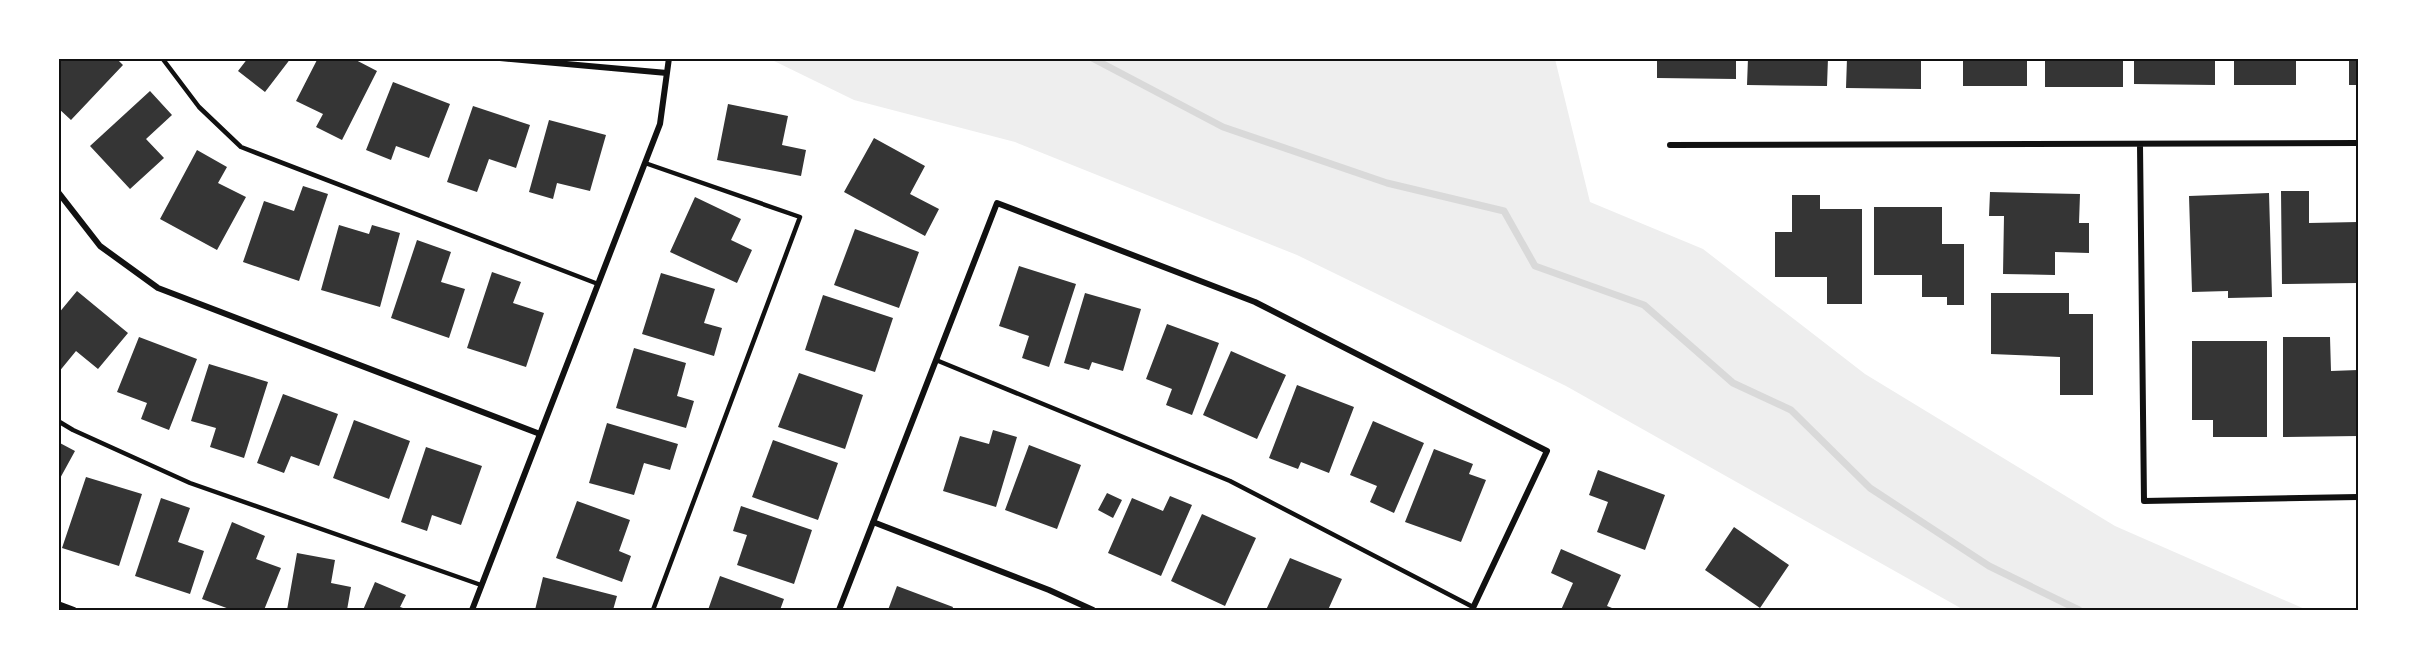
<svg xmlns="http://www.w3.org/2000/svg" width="2417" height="669" font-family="'Golos Text',sans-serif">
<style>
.green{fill:#eee}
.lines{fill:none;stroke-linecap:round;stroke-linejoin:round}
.stream{stroke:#d9d9d9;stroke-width:7}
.building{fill:#353535}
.service{stroke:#111;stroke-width:4.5}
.minor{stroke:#111;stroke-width:6}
.neatline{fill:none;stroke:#111;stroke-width:2}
</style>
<rect width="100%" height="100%" fill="#fff"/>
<path class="green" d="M 770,59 L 1555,59 L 1590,202 L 1703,249 L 1865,374 L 2115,526 L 2307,610 L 1964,610 L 1566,386 L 1297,255 L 1015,142 L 854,100 Z"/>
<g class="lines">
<path class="stream" d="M 1092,58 L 1223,127 L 1387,183 L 1504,211 L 1535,266 L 1644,305 L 1733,383 L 1791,410 L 1870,488 L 1989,566 L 2079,610"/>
</g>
<path class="building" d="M 58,58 L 116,58 L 123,65 L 71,120 L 58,108 Z
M 248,58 L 291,58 L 265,92 L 238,71 Z
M 318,58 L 352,58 L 377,71 L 342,140 L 316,127 L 323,114 L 296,101 Z
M 1657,58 L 1736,58 L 1736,79 L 1657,78 Z
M 1748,58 L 1828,58 L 1827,86 L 1747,85 Z
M 1847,58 L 1921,58 L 1921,89 L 1846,88 Z
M 1963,58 L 2027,58 L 2027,86 L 1963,86 Z
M 2045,58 L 2123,58 L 2123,87 L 2045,87 Z
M 2134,58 L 2215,58 L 2215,85 L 2134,84 Z
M 2234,58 L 2296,58 L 2296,85 L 2234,85 Z
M 2349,58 L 2358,58 L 2358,85 L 2349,85 Z
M 393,82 L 450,104 L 429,158 L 396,146 L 391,160 L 366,150 Z
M 150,91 L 172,115 L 146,139 L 164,158 L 130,189 L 90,146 Z
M 728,104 L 788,116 L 782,145 L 806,150 L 801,176 L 717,160 Z
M 473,106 L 530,125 L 516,168 L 489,159 L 477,192 L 447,182 Z
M 549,120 L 606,135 L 590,191 L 557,183 L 553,199 L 529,192 Z
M 874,138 L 925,166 L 910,194 L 939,209 L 925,236 L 844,192 Z
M 197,150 L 227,167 L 218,183 L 246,197 L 217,250 L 160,219 Z
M 303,186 L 328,194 L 299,281 L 243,262 L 264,201 L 294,211 Z
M 2281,191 L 2309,191 L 2309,223 L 2358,222 L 2358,283 L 2282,284 Z
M 1990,192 L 2080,194 L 2079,223 L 2089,223 L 2089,253 L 2055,252 L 2055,275 L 2003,274 L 2004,216 L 1989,216 Z
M 2269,193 L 2272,297 L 2228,298 L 2228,291 L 2192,292 L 2189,196 Z
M 1792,195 L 1820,195 L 1820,209 L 1862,209 L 1862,304 L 1827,304 L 1827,277 L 1775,277 L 1775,232 L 1792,232 Z
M 695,197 L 741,219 L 731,240 L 752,250 L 737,283 L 670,252 Z
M 1874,207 L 1942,207 L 1942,244 L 1964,244 L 1964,305 L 1947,305 L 1947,297 L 1922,297 L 1922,275 L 1874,275 Z
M 339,225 L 369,234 L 372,225 L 400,233 L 380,307 L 321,290 Z
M 855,229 L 919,252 L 899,308 L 834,285 Z
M 417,240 L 451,252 L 441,282 L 465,289 L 449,338 L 391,318 Z
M 1019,266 L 1076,284 L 1049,367 L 1022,358 L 1029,336 L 999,326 Z
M 492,272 L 521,282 L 513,303 L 544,313 L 526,367 L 467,348 Z
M 661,273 L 715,289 L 704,323 L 722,328 L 714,356 L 642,334 Z
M 77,291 L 128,333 L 98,369 L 76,351 L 58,373 L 58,314 Z
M 1085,293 L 1141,309 L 1123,371 L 1092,362 L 1089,370 L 1064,363 Z
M 1991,293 L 2069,293 L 2069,314 L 2093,314 L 2093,395 L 2060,395 L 2060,357 L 1991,354 Z
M 823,295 L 893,318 L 875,372 L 805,350 Z
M 1167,324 L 1219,343 L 1192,415 L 1166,405 L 1172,389 L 1146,379 Z
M 139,337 L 197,359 L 169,430 L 141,419 L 147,403 L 117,392 Z
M 2283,337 L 2330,337 L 2331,371 L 2358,370 L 2358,436 L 2283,437 Z
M 2192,341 L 2267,341 L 2267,437 L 2213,437 L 2213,420 L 2192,420 Z
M 634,348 L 686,363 L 677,396 L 694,401 L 686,428 L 616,408 Z
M 1231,351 L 1286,375 L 1257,439 L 1203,415 Z
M 209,364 L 268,382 L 244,458 L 210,447 L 216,428 L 191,421 Z
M 799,373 L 863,395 L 845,449 L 778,427 Z
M 1297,385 L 1354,407 L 1329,473 L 1301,462 L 1298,469 L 1269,458 Z
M 283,394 L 338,414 L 319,466 L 291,456 L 284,473 L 257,463 Z
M 354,420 L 410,441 L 389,499 L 333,478 Z
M 1373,421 L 1424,443 L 1394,513 L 1370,502 L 1377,486 L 1350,475 Z
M 607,423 L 678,444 L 670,470 L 644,463 L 634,495 L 589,483 Z
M 993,430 L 1017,437 L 996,507 L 943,491 L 960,436 L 989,444 Z
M 773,440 L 838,463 L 818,520 L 752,497 Z
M 58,442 L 75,451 L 58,482 Z
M 1029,445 L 1081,465 L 1057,529 L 1005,510 Z
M 426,447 L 482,466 L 461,525 L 432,515 L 427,531 L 401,522 Z
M 1434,449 L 1473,464 L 1469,474 L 1486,480 L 1461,542 L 1405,522 Z
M 1598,470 L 1665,495 L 1645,550 L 1597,532 L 1608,502 L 1589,495 Z
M 86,477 L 142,494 L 119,566 L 62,548 Z
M 1107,493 L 1122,500 L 1113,518 L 1098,510 Z
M 1170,496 L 1192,505 L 1161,576 L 1108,553 L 1132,498 L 1163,511 Z
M 161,498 L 190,508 L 178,542 L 204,551 L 190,594 L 135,576 Z
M 577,501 L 630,520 L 619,551 L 631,556 L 622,582 L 556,558 Z
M 741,506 L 812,530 L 794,584 L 737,565 L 747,535 L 733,531 Z
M 1202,514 L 1256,538 L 1225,606 L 1171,581 Z
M 232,522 L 265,536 L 256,559 L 281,568 L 264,610 L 232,610 L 202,599 Z
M 1734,527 L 1789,565 L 1760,608 L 1705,570 Z
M 1561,549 L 1621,575 L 1607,606 L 1617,610 L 1561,610 L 1573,583 L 1551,573 Z
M 297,553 L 335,560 L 331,583 L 351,587 L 347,610 L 287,610 Z
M 1290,558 L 1342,579 L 1328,610 L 1266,610 Z
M 720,576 L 784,599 L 780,610 L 708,610 Z
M 543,577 L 617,596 L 613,610 L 535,610 Z
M 375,582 L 406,595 L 400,607 L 409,610 L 363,610 Z
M 897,586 L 953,607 L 952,610 L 888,610 Z"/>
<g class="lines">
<path class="service" d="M 162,58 L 199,107 L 241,147 L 598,284
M 645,163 L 800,217 L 653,610
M 936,360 L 1230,481 L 1473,607
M 58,421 L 73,430 L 190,483 L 481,585"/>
<path class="minor" d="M 500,58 L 667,73
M 1670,145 L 2358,143
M 2140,145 L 2144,501 L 2358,497
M 58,192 L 100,246 L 158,288 L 540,434
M 873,522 L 1049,590 L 1093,610
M 58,604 L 74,610
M 472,610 L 660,124 L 669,58
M 839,610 L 997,203 L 1255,302 L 1547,451 L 1472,610"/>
</g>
<rect width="2417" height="669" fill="none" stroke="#ffffff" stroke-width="120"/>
<rect x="60" y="60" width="2297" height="549" class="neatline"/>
</svg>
